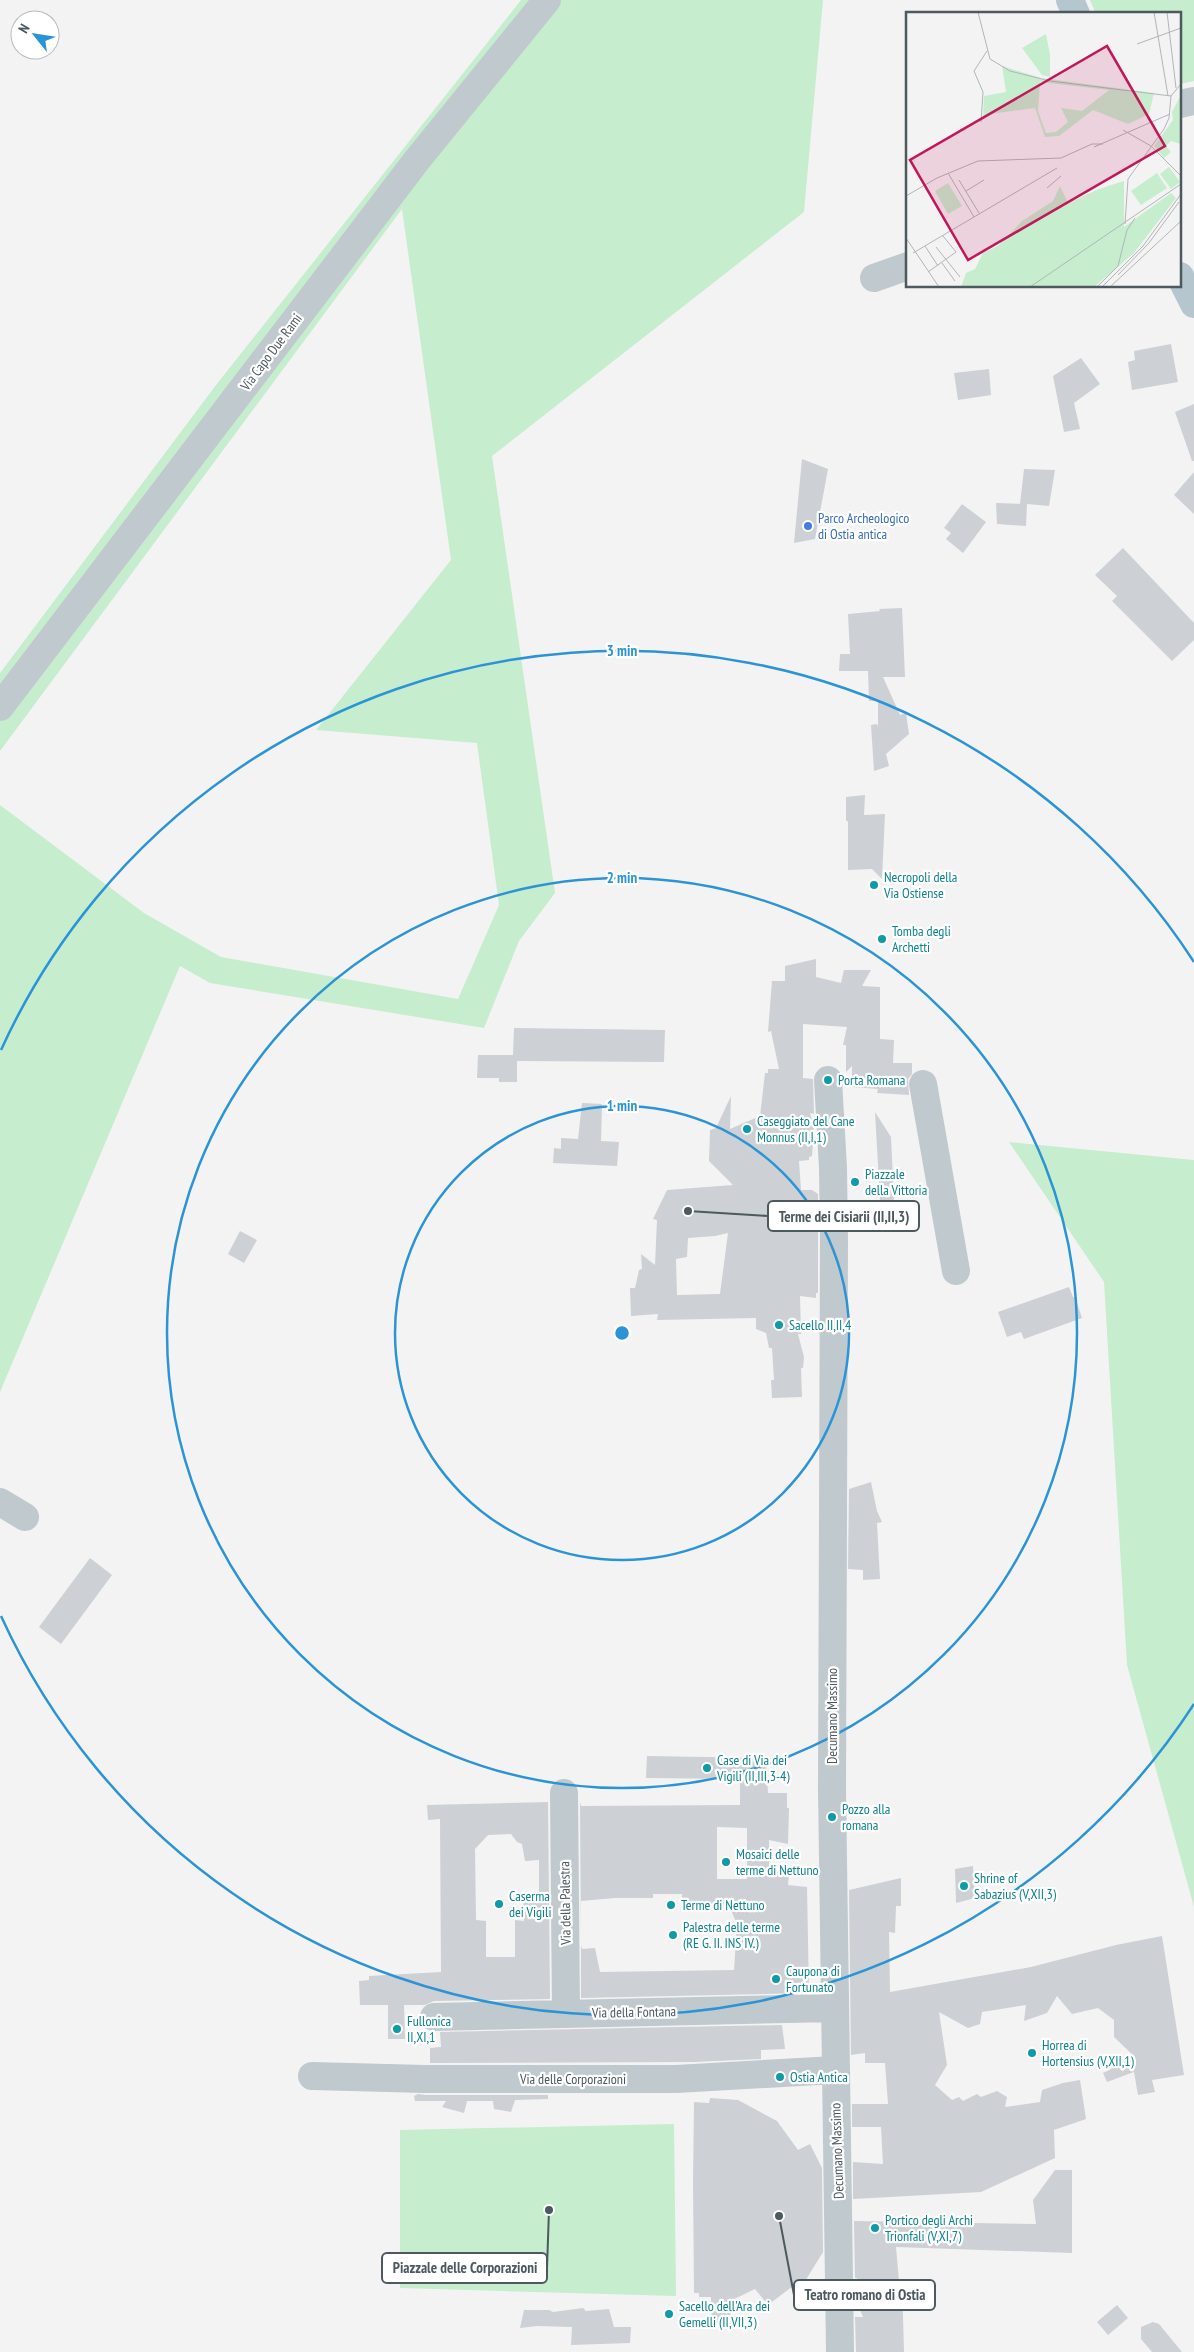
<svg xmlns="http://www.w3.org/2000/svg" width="1194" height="2352" font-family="'PT Sans Narrow',sans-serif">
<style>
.green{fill:#c6edce}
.building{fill:#cdd0d4;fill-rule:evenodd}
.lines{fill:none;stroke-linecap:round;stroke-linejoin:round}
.minor{stroke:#c0c9cd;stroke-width:28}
.major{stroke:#b5c6ce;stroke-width:28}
.ring{fill:none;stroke:#2b94d6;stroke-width:2.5}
.shop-dot{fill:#3f7fe0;stroke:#fff;stroke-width:2}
.culture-dot{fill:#0f9aa8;stroke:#fff;stroke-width:2}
.labels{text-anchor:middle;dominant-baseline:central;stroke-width:4.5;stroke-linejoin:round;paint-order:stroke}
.street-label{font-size:14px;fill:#4c595e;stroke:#fff}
.shop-label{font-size:14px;fill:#366cbe;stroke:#fff;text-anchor:start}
.culture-label{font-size:14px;fill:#0d838f;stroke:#fff;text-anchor:start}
.inset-road{fill:none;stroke:#b1b5b7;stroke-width:1}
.view{fill:#c2185b;fill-opacity:0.15;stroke:#c2185b;stroke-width:2.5}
.inset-edge{fill:none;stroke:#4c595e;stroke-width:2.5}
.centre{fill:#2b94d6;stroke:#fff;stroke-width:2.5}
.ring-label{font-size:15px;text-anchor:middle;font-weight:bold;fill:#2b94d6;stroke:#fff;stroke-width:4.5;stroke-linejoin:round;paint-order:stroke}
.leader{fill:none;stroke:#4c595e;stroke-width:2}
.callout-dot{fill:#4c595e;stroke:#fff;stroke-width:2}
.callout{fill:#fff;stroke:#4c595e;stroke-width:2}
.callout-label{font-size:15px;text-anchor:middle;font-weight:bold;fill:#4c595e}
</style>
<rect width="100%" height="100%" fill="#f4f3f3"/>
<path class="green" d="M 521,0 L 823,0 L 804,212 L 492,456 L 555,893 L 519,941 L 484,1028 L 210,983 L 180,966 L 0,1392 L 0,805 L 144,913 L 221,957 L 458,999 L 499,905 L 477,743 L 316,730 L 451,560 L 402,209 L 0,751 L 0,673 L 216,385 Z
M 1090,0 L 1194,0 L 1194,81 L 1180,84 L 1180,14 L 1096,14 Z
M 1009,1142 L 1194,1160 L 1194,1907 L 1127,1665 L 1104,1282 Z
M 674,2124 L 676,2296 L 400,2288 L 400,2130 Z"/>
<path class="building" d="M 1171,344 L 1178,382 L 1132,390 L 1128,362 L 1135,360 L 1134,351 Z
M 1081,358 L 1100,384 L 1074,403 L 1080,429 L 1064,432 L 1053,376 Z
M 989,369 L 991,395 L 958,400 L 954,373 Z
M 1194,404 L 1194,461 L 1192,461 L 1175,412 Z
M 802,459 L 828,469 L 815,539 L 794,543 Z
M 1024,469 L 1055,470 L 1049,506 L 1027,504 L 1026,526 L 997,524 L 996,503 L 1026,504 L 1020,504 Z
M 1194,472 L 1194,514 L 1174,495 Z
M 962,504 L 986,522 L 963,553 L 946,539 L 951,533 L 944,528 Z
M 1123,548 L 1194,623 L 1194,640 L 1172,661 L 1112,601 L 1117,596 L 1095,575 Z
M 902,608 L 905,677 L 883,677 L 900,715 L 906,713 L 909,734 L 886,754 L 889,766 L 874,771 L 871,725 L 877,724 L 878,727 L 878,701 L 869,701 L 868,671 L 839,671 L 840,654 L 850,654 L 848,614 L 880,611 L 879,609 Z
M 865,795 L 864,815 L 885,814 L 882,879 L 872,869 L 848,870 L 848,822 L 846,820 L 846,797 Z
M 816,959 L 816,977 L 841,983 L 844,970 L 871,970 L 862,986 L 880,987 L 880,1039 L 894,1040 L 893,1063 L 912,1063 L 912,1074 L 908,1079 L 909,1095 L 877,1093 L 878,1089 L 852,1087 L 852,1066 L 846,1072 L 846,1045 L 843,1045 L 847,1027 L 803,1024 L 803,1078 L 813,1079 L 814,1114 L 810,1113 L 814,1129 L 812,1156 L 809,1157 L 809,1160 L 799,1161 L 801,1190 L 812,1190 L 818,1194 L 818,1293 L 816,1293 L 816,1298 L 800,1296 L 801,1334 L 798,1334 L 804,1357 L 803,1368 L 801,1368 L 802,1397 L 772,1398 L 771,1380 L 774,1380 L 772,1348 L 769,1348 L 766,1333 L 756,1329 L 756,1318 L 657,1320 L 658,1314 L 631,1316 L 630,1288 L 635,1288 L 639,1270 L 642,1269 L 641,1254 L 655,1265 L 657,1220 L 653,1219 L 667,1190 L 733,1185 L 709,1161 L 710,1130 L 716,1128 L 731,1096 L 730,1129 L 760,1116 L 765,1073 L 768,1073 L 768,1069 L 779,1069 L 771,1031 L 768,1032 L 772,981 L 785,981 L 785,966 ZM 728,1233 L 720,1294 L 677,1295 L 676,1259 L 687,1257 L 688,1238 L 715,1236 Z
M 514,1028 L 665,1030 L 664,1062 L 517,1061 L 517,1082 L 499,1082 L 499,1078 L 477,1078 L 478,1055 L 513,1055 Z
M 582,1103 L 602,1104 L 601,1141 L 619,1142 L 617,1166 L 553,1163 L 554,1148 L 561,1149 L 561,1138 L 578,1139 Z
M 875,1112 L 891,1137 L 894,1200 L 880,1200 Z
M 240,1231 L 257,1240 L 244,1263 L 228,1254 Z
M 1069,1287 L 1073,1297 L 1075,1297 L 1082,1318 L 1024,1339 L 1021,1332 L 1007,1337 L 998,1312 Z
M 871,1482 L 877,1511 L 882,1522 L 877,1523 L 880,1579 L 863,1580 L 863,1570 L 848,1569 L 849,1489 Z
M 90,1558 L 112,1575 L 61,1644 L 39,1627 Z
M 647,1756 L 766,1758 L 768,1793 L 787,1793 L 787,1808 L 789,1808 L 788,1844 L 769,1840 L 769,1872 L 789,1872 L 788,1885 L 807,1887 L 809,1993 L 581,1998 L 581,1945 L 582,1949 L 595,1948 L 600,1972 L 734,1970 L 737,1924 L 730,1908 L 682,1910 L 682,1894 L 653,1894 L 653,1898 L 615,1898 L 581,1901 L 581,1940 L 580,1802 L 581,1806 L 740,1805 L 740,1779 L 646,1778 ZM 717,1827 L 747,1828 L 747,1879 L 717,1879 Z
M 548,1802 L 550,1999 L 434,2001 L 425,2005 L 404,2005 L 405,2039 L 388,2039 L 388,2005 L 360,2005 L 359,1981 L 369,1980 L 369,1976 L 441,1972 L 440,1819 L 428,1820 L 427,1805 ZM 511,1834 L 517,1842 L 522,1844 L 525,1861 L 539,1860 L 539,1895 L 523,1896 L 524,1921 L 515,1920 L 515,1957 L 486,1957 L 486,1921 L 476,1920 L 475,1849 L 488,1835 Z
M 973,1866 L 975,1898 L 956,1903 L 955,1869 Z
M 901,1878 L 901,1906 L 896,1906 L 895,1933 L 889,1932 L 890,1992 L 1031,1967 L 1116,1945 L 1162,1936 L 1184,2075 L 1152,2080 L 1155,2092 L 1138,2095 L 1134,2072 L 1107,2082 L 1103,2073 L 1135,2057 L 1114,2037 L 1114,2020 L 1098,2008 L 1072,2014 L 1057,1996 L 1047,2013 L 1024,2021 L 1026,2005 L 982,2012 L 980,2024 L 968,2028 L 939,2012 L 947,2065 L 935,2085 L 952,2100 L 959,2097 L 963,2101 L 977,2094 L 981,2097 L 997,2091 L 1007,2097 L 1005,2107 L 1040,2102 L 1042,2090 L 1063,2083 L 1080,2080 L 1086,2119 L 1054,2130 L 1055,2158 L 981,2192 L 853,2199 L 853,2162 L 883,2164 L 881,2127 L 852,2127 L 852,2104 L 888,2104 L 885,2063 L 865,2063 L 865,2053 L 851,2055 L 849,1890 Z
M 782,2025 L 785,2049 L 761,2050 L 761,2059 L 694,2062 L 430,2063 L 430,2048 L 441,2047 L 440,2032 Z
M 418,2094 L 425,2095 L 548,2095 L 548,2099 L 515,2100 L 511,2112 L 494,2109 L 493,2101 L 467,2101 L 464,2113 L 442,2107 L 446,2101 L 415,2101 L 414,2096 Z
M 710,2098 L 738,2100 L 777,2121 L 798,2150 L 810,2144 L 822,2168 L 823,2252 L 799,2291 L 793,2286 L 768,2305 L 755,2289 L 728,2302 L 732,2320 L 712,2325 L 711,2297 L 699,2297 L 699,2293 L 694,2293 L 693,2182 L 694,2102 L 709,2103 Z
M 1055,2170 L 1072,2170 L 1072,2253 L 896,2247 L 899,2281 L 902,2281 L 904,2352 L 856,2352 L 855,2317 L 863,2317 L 859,2307 L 857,2278 L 855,2278 L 854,2221 L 1036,2224 L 1033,2200 Z
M 1117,2305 L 1128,2318 L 1108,2335 L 1097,2322 Z
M 583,2308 L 586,2311 L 609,2309 L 614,2327 L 631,2327 L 630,2343 L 571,2345 L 572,2327 L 537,2326 L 520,2328 L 524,2310 L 549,2310 L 553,2312 Z
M 1153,2322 L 1159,2324 L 1182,2352 L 1152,2352 L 1141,2339 L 1141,2327 Z"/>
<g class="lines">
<path class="minor" d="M 1180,104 L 1194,101
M 874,278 L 908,266
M 0,707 L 417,160 L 547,0
M 828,1080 L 833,1168 L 834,1239 L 832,1789 L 840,2352
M 923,1084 L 956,1271
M 0,1502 L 25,1517
M 564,1793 L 566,2013
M 434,2017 L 834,2008
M 312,2076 L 425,2079 L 676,2079 L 835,2070"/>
<path class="major" d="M 1070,0 L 1076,14
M 1180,276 L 1194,304"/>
</g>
<g class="ring">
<circle cx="622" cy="1333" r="227"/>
<circle cx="622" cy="1333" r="455"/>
<path d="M1194 1704A682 682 0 0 1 1 1616M1 1050A682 682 0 0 1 1194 962"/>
</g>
<circle class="shop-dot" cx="808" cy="526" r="5"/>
<g class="culture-dot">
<circle cx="874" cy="885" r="5"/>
<circle cx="882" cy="939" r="5"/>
<circle cx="828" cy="1080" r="5"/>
<circle cx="747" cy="1129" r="5"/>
<circle cx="855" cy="1182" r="5"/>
<circle cx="779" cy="1325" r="5"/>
<circle cx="707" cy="1768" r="5"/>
<circle cx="832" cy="1817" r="5"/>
<circle cx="726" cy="1862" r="5"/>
<circle cx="964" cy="1886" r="5"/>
<circle cx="499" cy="1904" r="5"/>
<circle cx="671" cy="1905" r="5"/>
<circle cx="673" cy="1935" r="5"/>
<circle cx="776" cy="1979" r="5"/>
<circle cx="397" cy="2029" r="5"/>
<circle cx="1032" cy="2053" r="5"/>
<circle cx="780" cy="2077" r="5"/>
<circle cx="875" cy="2228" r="5"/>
<circle cx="669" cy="2314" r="5"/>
</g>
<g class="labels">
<g class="street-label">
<text transform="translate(271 352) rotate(-53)">Via Capo Due Rami</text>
<text transform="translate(832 1716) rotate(-90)">Decumano Massimo</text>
<text transform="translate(565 1903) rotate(-91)">Via della Palestra</text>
<text transform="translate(634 2012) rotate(-1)">Via della Fontana</text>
<text x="573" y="2079">Via delle Corporazioni</text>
<text transform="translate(837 2151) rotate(-92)">Decumano Massimo</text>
</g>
<g class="shop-label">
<text x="818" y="518">Parco Archeologico<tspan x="818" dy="16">di Ostia antica</tspan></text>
</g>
<g class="culture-label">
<text x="884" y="877">Necropoli della<tspan x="884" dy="16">Via Ostiense</tspan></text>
<text x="892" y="931">Tomba degli<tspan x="892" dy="16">Archetti</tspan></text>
<text x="838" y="1080">Porta Romana</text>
<text x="757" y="1121">Caseggiato del Cane<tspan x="757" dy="16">Monnus (II,I,1)</tspan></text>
<text x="865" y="1174">Piazzale<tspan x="865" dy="16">della Vittoria</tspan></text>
<text x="789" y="1325">Sacello II,II,4</text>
<text x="717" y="1760">Case di Via dei<tspan x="717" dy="16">Vigili (II,III,3-4)</tspan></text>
<text x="842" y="1809">Pozzo alla<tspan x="842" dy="16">romana</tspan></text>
<text x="736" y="1854">Mosaici delle<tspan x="736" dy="16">terme di Nettuno</tspan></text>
<text x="974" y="1878">Shrine of<tspan x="974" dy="16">Sabazius (V,XII,3)</tspan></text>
<text x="509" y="1896">Caserma<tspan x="509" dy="16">dei Vigili</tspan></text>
<text x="681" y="1905">Terme di Nettuno</text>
<text x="683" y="1927">Palestra delle terme<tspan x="683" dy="16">(RE G. II. INS IV.)</tspan></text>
<text x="786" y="1971">Caupona di<tspan x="786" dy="16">Fortunato</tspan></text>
<text x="407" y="2021">Fullonica<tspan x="407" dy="16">II,XI,1</tspan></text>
<text x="1042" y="2045">Horrea di<tspan x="1042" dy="16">Hortensius (V,XII,1)</tspan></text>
<text x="790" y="2077">Ostia Antica</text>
<text x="885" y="2220">Portico degli Archi<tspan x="885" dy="16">Trionfali (V,XI,7)</tspan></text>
<text x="679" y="2306">Sacello dell'Ara dei<tspan x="679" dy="16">Gemelli (II,VII,3)</tspan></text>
</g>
</g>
<g transform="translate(906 12)">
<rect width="275" height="275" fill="#f4f3f3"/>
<path d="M 140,22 L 144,43 L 144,65 L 136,63 L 116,36 ZM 96,54 L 135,66 L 248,81 L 243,102 L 222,112 L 187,98 L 153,124 L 139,125 L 129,96 L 84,102 L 77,106 L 78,84 L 100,80 ZM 134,70 L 203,78 L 176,99 L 155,96 L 162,110 L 150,120 L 140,121 L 132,99 ZM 275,83 L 275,132 L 265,129 L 260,134 L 265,140 L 258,146 L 248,134 L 267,108 L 266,100 ZM 263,155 L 274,170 L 265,177 L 254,162 ZM 251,161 L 261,176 L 235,193 L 225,179 ZM 218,169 L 218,215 L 265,181 L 270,186 L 228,241 L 188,275 L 55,275 L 60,261 L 69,257 L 77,241 L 92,234 L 116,209 L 147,189 L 154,174 L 162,191 L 193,177 ZM 42,171 L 56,194 L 42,202 L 29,179 Z" fill="#c6edce" fill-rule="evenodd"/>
<path class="inset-road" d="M 72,0 L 84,47 L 104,59 L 144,69 L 265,84M 248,0 L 262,84M 261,0 L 270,76M 231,32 L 275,16M 75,110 L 77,80 L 68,59 L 81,39M 217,118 L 245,134 L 275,164M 188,135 L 264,102M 42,161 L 68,205M 53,168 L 73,201M 141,176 L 155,164M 60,179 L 78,168M 0,184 L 31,166 L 72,149 L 155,146 L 186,132 L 197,132M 219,212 L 222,167 L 258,117 L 263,106 L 265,84 L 275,72M 0,226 L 33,275M 19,234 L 32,254M 30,235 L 54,265M 7,241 L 151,156M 36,251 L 49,269M 22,260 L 50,240 L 37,224M 212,263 L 243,231 L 273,190M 124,275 L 275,172M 191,275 L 212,254 L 221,218 L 229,206M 196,275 L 237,234 L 275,182M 204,275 L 275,209"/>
<path class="view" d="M 201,34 L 259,134 L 62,248 L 4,148 Z"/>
<rect width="275" height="275" class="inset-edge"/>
</g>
<circle cx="622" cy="1333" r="8" class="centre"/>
<g class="ring-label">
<text x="622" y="656">3 min</text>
<text x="622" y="883">2 min</text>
<text x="622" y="1111">1 min</text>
</g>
<path class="leader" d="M688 1211L768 1216M549 2210L547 2268M779 2216L794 2295"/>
<g class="callout-dot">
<circle cx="688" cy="1211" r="5"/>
<circle cx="549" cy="2210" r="5"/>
<circle cx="779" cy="2216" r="5"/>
</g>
<g class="callout">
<rect x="768" y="1201" width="151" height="30" rx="5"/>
<rect x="382" y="2253" width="165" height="30" rx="5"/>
<rect x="794" y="2280" width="141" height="30" rx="5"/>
</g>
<g class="callout-label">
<text x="844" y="1222">Terme dei Cisiarii (II,II,3)</text>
<text x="465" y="2273">Piazzale delle Corporazioni</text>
<text x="865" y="2300">Teatro romano di Ostia</text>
</g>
<g transform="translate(35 35) rotate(300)"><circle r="24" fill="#ffffff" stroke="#b7bdbf"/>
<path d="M0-4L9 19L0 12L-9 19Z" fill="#2b94d6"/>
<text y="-8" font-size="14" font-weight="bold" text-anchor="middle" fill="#4c595e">N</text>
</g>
</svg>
